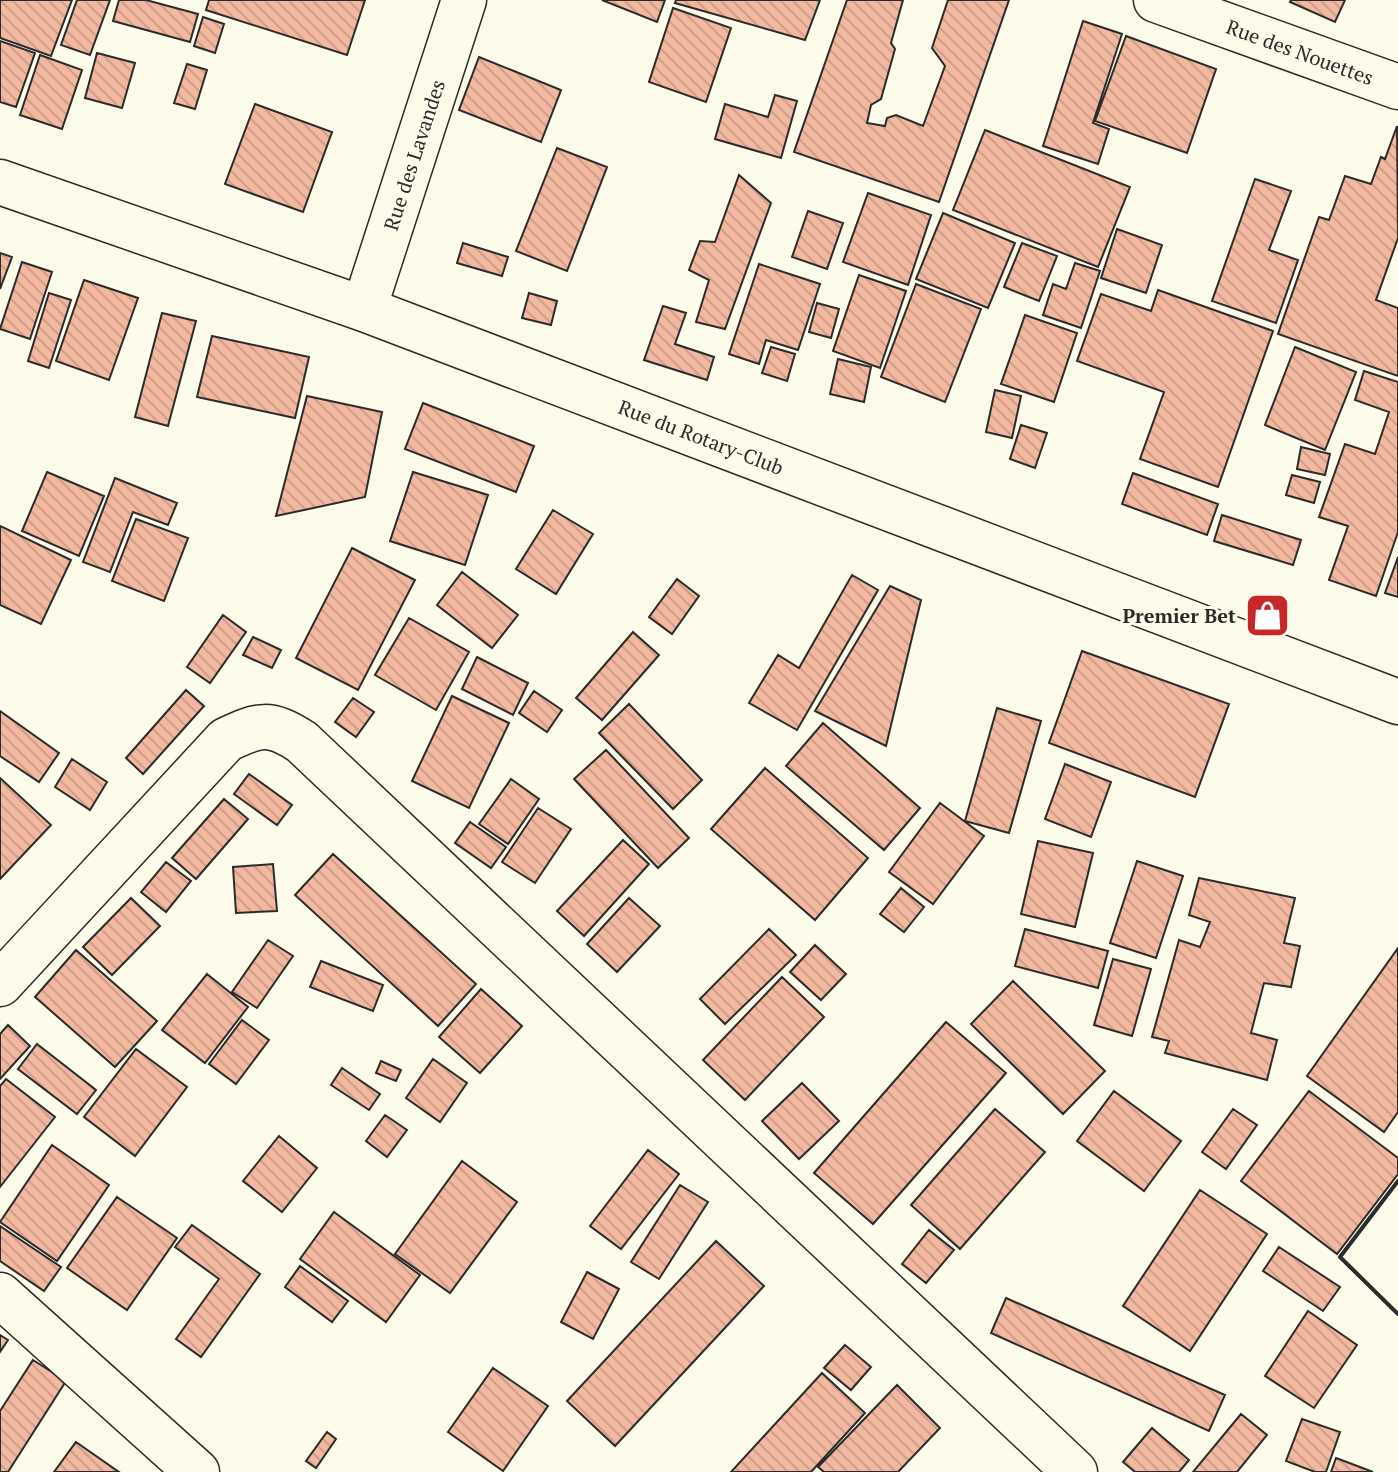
<svg xmlns="http://www.w3.org/2000/svg" width="1398" height="1472" font-family="'PT Serif',serif">
<style>
.building{fill:url(#building-back-hatch);stroke:#2b2b2b;stroke-width:2}
.lines{fill:none;stroke-linecap:round;stroke-linejoin:round}
.minor-casing{stroke:#2b2b2b;stroke-width:47}
.minor{stroke:#fdfbea;stroke-width:44}
.wall{stroke:#2b2b2b;stroke-width:4}
.labels{text-anchor:middle;dominant-baseline:central;stroke-width:6;stroke-linejoin:round;paint-order:stroke}
.street-label{font-size:20px;fill:#2b2b2b;stroke:#fdfbea}
.poi-label{font-size:20px;font-weight:bold;fill:#2b2b2b;stroke:#fdfbea;text-anchor:end}
</style>
<defs>
<pattern id="building-back-hatch" width="6" height="6" patternUnits="userSpaceOnUse" patternTransform="scale(2)"><rect width="6" height="6" fill="#f2b8a0"/><path d="M-1 5l2 2M0 0l6 6M5-1l2 2" fill="none" stroke="#d09e8a"/></pattern>
</defs>
<rect width="100%" height="100%" fill="#fdfbea"/>
<path class="building" d="M 0,0 L 72,0 L 51,56 L 0,38 Z
M 77,0 L 110,0 L 90,55 L 61,45 Z
M 119,0 L 146,0 L 198,14 L 190,42 L 113,21 Z
M 209,0 L 365,0 L 347,55 L 206,10 Z
M 602,0 L 665,0 L 657,22 Z
M 676,0 L 820,0 L 805,40 L 675,3 Z
M 847,0 L 903,0 L 891,43 L 895,49 L 881,99 L 871,105 L 867,123 L 885,126 L 887,118 L 896,115 L 923,126 L 945,66 L 932,48 L 948,0 L 1009,0 L 939,202 L 794,152 Z
M 1291,0 L 1345,0 L 1335,22 L 1290,2 Z
M 673,8 L 731,28 L 706,102 L 649,82 Z
M 203,17 L 224,24 L 215,53 L 194,46 Z
M 1083,21 L 1122,34 L 1093,123 L 1109,129 L 1098,164 L 1043,146 Z
M 1126,36 L 1216,69 L 1187,153 L 1095,121 Z
M 0,41 L 35,53 L 16,107 L 0,102 Z
M 97,53 L 135,63 L 122,108 L 85,98 Z
M 40,55 L 82,70 L 62,129 L 20,115 Z
M 479,57 L 561,90 L 541,142 L 459,110 Z
M 187,64 L 207,70 L 195,109 L 174,103 Z
M 775,95 L 797,101 L 781,158 L 715,139 L 725,104 L 768,117 Z
M 255,104 L 332,132 L 303,212 L 225,184 Z
M 1397,126 L 1398,238 L 1376,300 L 1398,308 L 1398,376 L 1278,334 L 1319,217 L 1329,220 L 1345,176 L 1371,184 L 1381,157 L 1385,159 Z
M 985,130 L 1130,187 L 1098,267 L 953,210 Z
M 557,148 L 607,167 L 567,271 L 516,251 Z
M 739,175 L 771,203 L 725,329 L 696,322 L 709,280 L 689,270 L 700,241 L 715,242 Z
M 1255,179 L 1291,191 L 1269,250 L 1298,260 L 1276,323 L 1212,301 Z
M 868,193 L 931,215 L 908,285 L 843,262 Z
M 808,211 L 843,223 L 827,269 L 792,257 Z
M 943,213 L 1015,243 L 988,308 L 916,279 Z
M 1117,229 L 1162,245 L 1146,293 L 1101,278 Z
M 463,243 L 508,257 L 502,276 L 457,263 Z
M 1022,243 L 1057,256 L 1039,301 L 1004,287 Z
M 0,253 L 12,257 L 0,289 Z
M 22,262 L 52,272 L 30,339 L 0,329 Z
M 1075,263 L 1100,271 L 1081,328 L 1043,315 L 1053,284 L 1066,289 Z
M 759,264 L 820,284 L 798,350 L 766,340 L 759,364 L 729,354 Z
M 859,275 L 906,291 L 880,368 L 833,351 Z
M 84,280 L 138,298 L 109,380 L 56,361 Z
M 916,284 L 981,309 L 945,402 L 881,377 Z
M 1158,290 L 1273,331 L 1218,487 L 1140,459 L 1164,392 L 1077,361 L 1101,294 L 1151,311 Z
M 49,293 L 71,300 L 49,368 L 28,361 Z
M 529,293 L 557,301 L 551,325 L 522,318 Z
M 817,303 L 839,309 L 831,338 L 809,332 Z
M 663,306 L 686,313 L 675,344 L 714,357 L 707,380 L 644,360 Z
M 162,313 L 196,321 L 168,426 L 135,417 Z
M 1025,315 L 1077,333 L 1054,402 L 1001,384 Z
M 212,336 L 309,357 L 295,418 L 197,397 Z
M 771,347 L 795,354 L 787,381 L 762,373 Z
M 1295,347 L 1356,372 L 1325,450 L 1265,425 Z
M 838,359 L 871,367 L 864,402 L 830,394 Z
M 1364,371 L 1398,382 L 1398,532 L 1376,596 L 1329,580 L 1348,526 L 1319,517 L 1345,444 L 1375,454 L 1389,412 L 1355,400 Z
M 995,390 L 1021,396 L 1012,438 L 986,432 Z
M 307,396 L 382,412 L 365,497 L 276,516 Z
M 423,403 L 534,446 L 516,492 L 405,449 Z
M 1021,425 L 1047,433 L 1035,468 L 1010,459 Z
M 1301,447 L 1330,454 L 1325,475 L 1297,469 Z
M 47,472 L 104,496 L 79,556 L 22,531 Z
M 413,472 L 488,495 L 465,565 L 390,541 Z
M 1133,473 L 1218,504 L 1207,535 L 1122,504 Z
M 1292,475 L 1320,482 L 1314,503 L 1286,495 Z
M 115,478 L 177,503 L 168,525 L 133,512 L 110,572 L 83,562 Z
M 553,510 L 593,534 L 556,594 L 516,569 Z
M 1222,515 L 1301,540 L 1293,565 L 1214,541 Z
M 136,519 L 188,538 L 164,601 L 112,581 Z
M 0,526 L 71,560 L 41,624 L 0,605 Z
M 352,548 L 415,580 L 358,690 L 296,658 Z
M 1398,557 L 1398,597 L 1385,593 Z
M 462,572 L 518,615 L 492,648 L 437,605 Z
M 852,575 L 878,590 L 797,730 L 749,703 L 778,655 L 799,668 Z
M 677,579 L 699,596 L 672,634 L 649,617 Z
M 890,586 L 921,600 L 886,746 L 815,711 Z
M 223,615 L 246,632 L 210,683 L 187,667 Z
M 409,618 L 469,652 L 436,710 L 375,675 Z
M 633,632 L 659,655 L 602,720 L 576,698 Z
M 253,637 L 281,650 L 272,668 L 243,655 Z
M 1082,651 L 1229,704 L 1195,797 L 1049,743 Z
M 477,657 L 528,683 L 513,715 L 462,689 Z
M 186,690 L 204,706 L 143,774 L 126,758 Z
M 534,691 L 562,710 L 547,732 L 519,713 Z
M 452,696 L 509,723 L 469,808 L 412,781 Z
M 353,698 L 374,712 L 356,737 L 335,722 Z
M 629,704 L 702,780 L 673,809 L 599,733 Z
M 997,708 L 1041,721 L 1009,833 L 965,821 Z
M 0,711 L 59,753 L 39,782 L 0,756 Z
M 823,723 L 920,808 L 884,850 L 786,766 Z
M 606,750 L 689,838 L 658,868 L 574,779 Z
M 72,759 L 107,782 L 90,810 L 55,787 Z
M 1065,764 L 1111,782 L 1091,837 L 1045,819 Z
M 765,768 L 868,858 L 815,920 L 711,829 Z
M 249,774 L 292,805 L 277,825 L 234,794 Z
M 0,778 L 51,825 L 0,879 Z
M 511,779 L 539,799 L 508,844 L 479,824 Z
M 224,799 L 248,819 L 196,879 L 172,858 Z
M 940,803 L 984,836 L 933,904 L 889,872 Z
M 538,808 L 571,829 L 535,883 L 502,862 Z
M 470,822 L 506,847 L 491,868 L 455,843 Z
M 623,840 L 649,864 L 584,936 L 557,911 Z
M 1038,841 L 1093,853 L 1075,927 L 1021,914 Z
M 333,854 L 476,984 L 438,1026 L 295,895 Z
M 1137,861 L 1183,876 L 1156,958 L 1110,943 Z
M 166,862 L 191,881 L 166,912 L 141,892 Z
M 273,864 L 277,911 L 236,913 L 233,867 Z
M 1199,878 L 1295,898 L 1284,943 L 1300,946 L 1291,987 L 1264,983 L 1251,1033 L 1277,1040 L 1267,1080 L 1165,1053 L 1169,1041 L 1152,1037 L 1179,940 L 1200,947 L 1210,922 L 1189,915 Z
M 901,888 L 924,907 L 904,932 L 880,914 Z
M 131,898 L 160,926 L 112,975 L 83,947 Z
M 629,898 L 660,926 L 617,972 L 587,944 Z
M 769,929 L 796,955 L 725,1024 L 700,999 Z
M 1025,929 L 1108,951 L 1098,988 L 1015,966 Z
M 268,940 L 293,956 L 257,1008 L 232,992 Z
M 815,945 L 846,974 L 821,1000 L 790,972 Z
M 1398,948 L 1398,1112 L 1384,1132 L 1307,1076 Z
M 76,950 L 157,1021 L 115,1067 L 35,997 Z
M 1113,959 L 1151,969 L 1132,1036 L 1094,1025 Z
M 321,961 L 383,985 L 373,1011 L 310,987 Z
M 207,974 L 248,1007 L 205,1063 L 162,1030 Z
M 782,977 L 824,1017 L 745,1100 L 703,1060 Z
M 1013,981 L 1105,1071 L 1063,1114 L 971,1024 Z
M 481,989 L 522,1026 L 480,1073 L 439,1037 Z
M 242,1020 L 269,1040 L 236,1084 L 209,1064 Z
M 946,1022 L 1006,1073 L 873,1224 L 814,1173 Z
M 8,1025 L 30,1046 L 0,1079 L 0,1034 Z
M 37,1044 L 96,1090 L 77,1114 L 18,1069 Z
M 136,1049 L 187,1087 L 135,1156 L 84,1117 Z
M 433,1059 L 467,1083 L 440,1122 L 406,1098 Z
M 381,1061 L 401,1070 L 396,1081 L 376,1073 Z
M 342,1068 L 380,1094 L 369,1110 L 331,1085 Z
M 6,1079 L 55,1117 L 0,1187 L 0,1086 Z
M 802,1083 L 839,1121 L 799,1159 L 762,1121 Z
M 1114,1091 L 1181,1141 L 1144,1191 L 1077,1141 Z
M 1309,1091 L 1398,1158 L 1398,1174 L 1337,1254 L 1241,1181 Z
M 995,1109 L 1045,1152 L 960,1249 L 911,1205 Z
M 1233,1109 L 1257,1125 L 1226,1169 L 1202,1152 Z
M 385,1115 L 407,1130 L 387,1157 L 366,1141 Z
M 279,1136 L 317,1168 L 282,1212 L 243,1181 Z
M 52,1145 L 109,1185 L 57,1261 L 0,1222 Z
M 648,1150 L 679,1174 L 621,1249 L 590,1226 Z
M 462,1161 L 517,1202 L 450,1293 L 395,1254 Z
M 680,1185 L 708,1202 L 659,1279 L 631,1262 Z
M 1200,1190 L 1267,1234 L 1190,1351 L 1123,1306 Z
M 117,1197 L 177,1238 L 127,1310 L 67,1268 Z
M 334,1212 L 420,1275 L 386,1322 L 300,1259 Z
M 192,1225 L 260,1274 L 201,1357 L 176,1339 L 219,1279 L 175,1247 Z
M 0,1226 L 61,1267 L 44,1291 L 0,1261 Z
M 929,1230 L 954,1250 L 926,1283 L 902,1264 Z
M 716,1241 L 764,1286 L 615,1446 L 567,1401 Z
M 1279,1247 L 1340,1287 L 1323,1311 L 1263,1271 Z
M 300,1266 L 348,1301 L 332,1322 L 285,1287 Z
M 587,1272 L 619,1289 L 593,1339 L 561,1322 Z
M 1006,1298 L 1225,1395 L 1209,1431 L 991,1333 Z
M 1308,1311 L 1357,1345 L 1314,1408 L 1265,1376 Z
M 0,1335 L 8,1340 L 0,1352 Z
M 845,1345 L 871,1367 L 851,1390 L 824,1368 Z
M 33,1360 L 66,1381 L 8,1472 L 0,1472 L 0,1411 Z
M 493,1368 L 548,1406 L 503,1471 L 448,1432 Z
M 822,1373 L 865,1413 L 811,1472 L 731,1472 Z
M 897,1385 L 940,1428 L 898,1472 L 824,1472 L 818,1467 Z
M 1241,1414 L 1267,1435 L 1237,1472 L 1193,1472 Z
M 1302,1419 L 1340,1432 L 1326,1472 L 1315,1472 L 1286,1461 Z
M 1152,1428 L 1189,1460 L 1179,1472 L 1135,1472 L 1123,1462 Z
M 327,1432 L 336,1439 L 316,1468 L 306,1461 Z
M 76,1442 L 119,1472 L 54,1472 Z
M 1336,1458 L 1373,1472 L 1331,1472 Z"/>
<g class="lines">
<defs>
<path id="minor" d="M 1156,0 L 1398,87
M 0,182 L 364,309 L 1398,702
M 364,309 L 464,0
M 0,984 L 226,740 C 259,724 270,721 302,742 L 1075,1472
M 0,1295 L 197,1472"/>
</defs>
<use href="#minor" class="minor-casing"/>
<use href="#minor" class="minor"/>
<path class="wall" d="M 1398,1181 L 1340,1257 L 1398,1314"/>
</g>
<defs>
<symbol id="shop-square" viewBox="-11 -11 22 22"><rect x="-9" y="-9" width="18" height="18" rx="4" fill="#c62828" stroke="#fdfbea"/><path d="M-5-2.5h2.3a2.7 3.5 0 0 1 5.4 0H5L5.5 6h-11ZM-1.5-2.5h3a1.5 2.3 0 0 0-3 0Z" fill="#fff"/></symbol>
</defs>
<g fill-rule="evenodd">
<use href="#shop-square" x="1242" y="590" width="51" height="51"/>
</g>
<g class="labels">
<g class="street-label">
<text transform="translate(1300 52) rotate(20)">Rue des Nouettes</text>
<text transform="translate(414 155) rotate(-72)">Rue des Lavandes</text>
<text transform="translate(701 437) rotate(21)">Rue du Rotary-Club</text>
</g>
<g class="poi-label">
<text x="1236" y="615">Premier Bet</text>
</g>
</g>
</svg>
